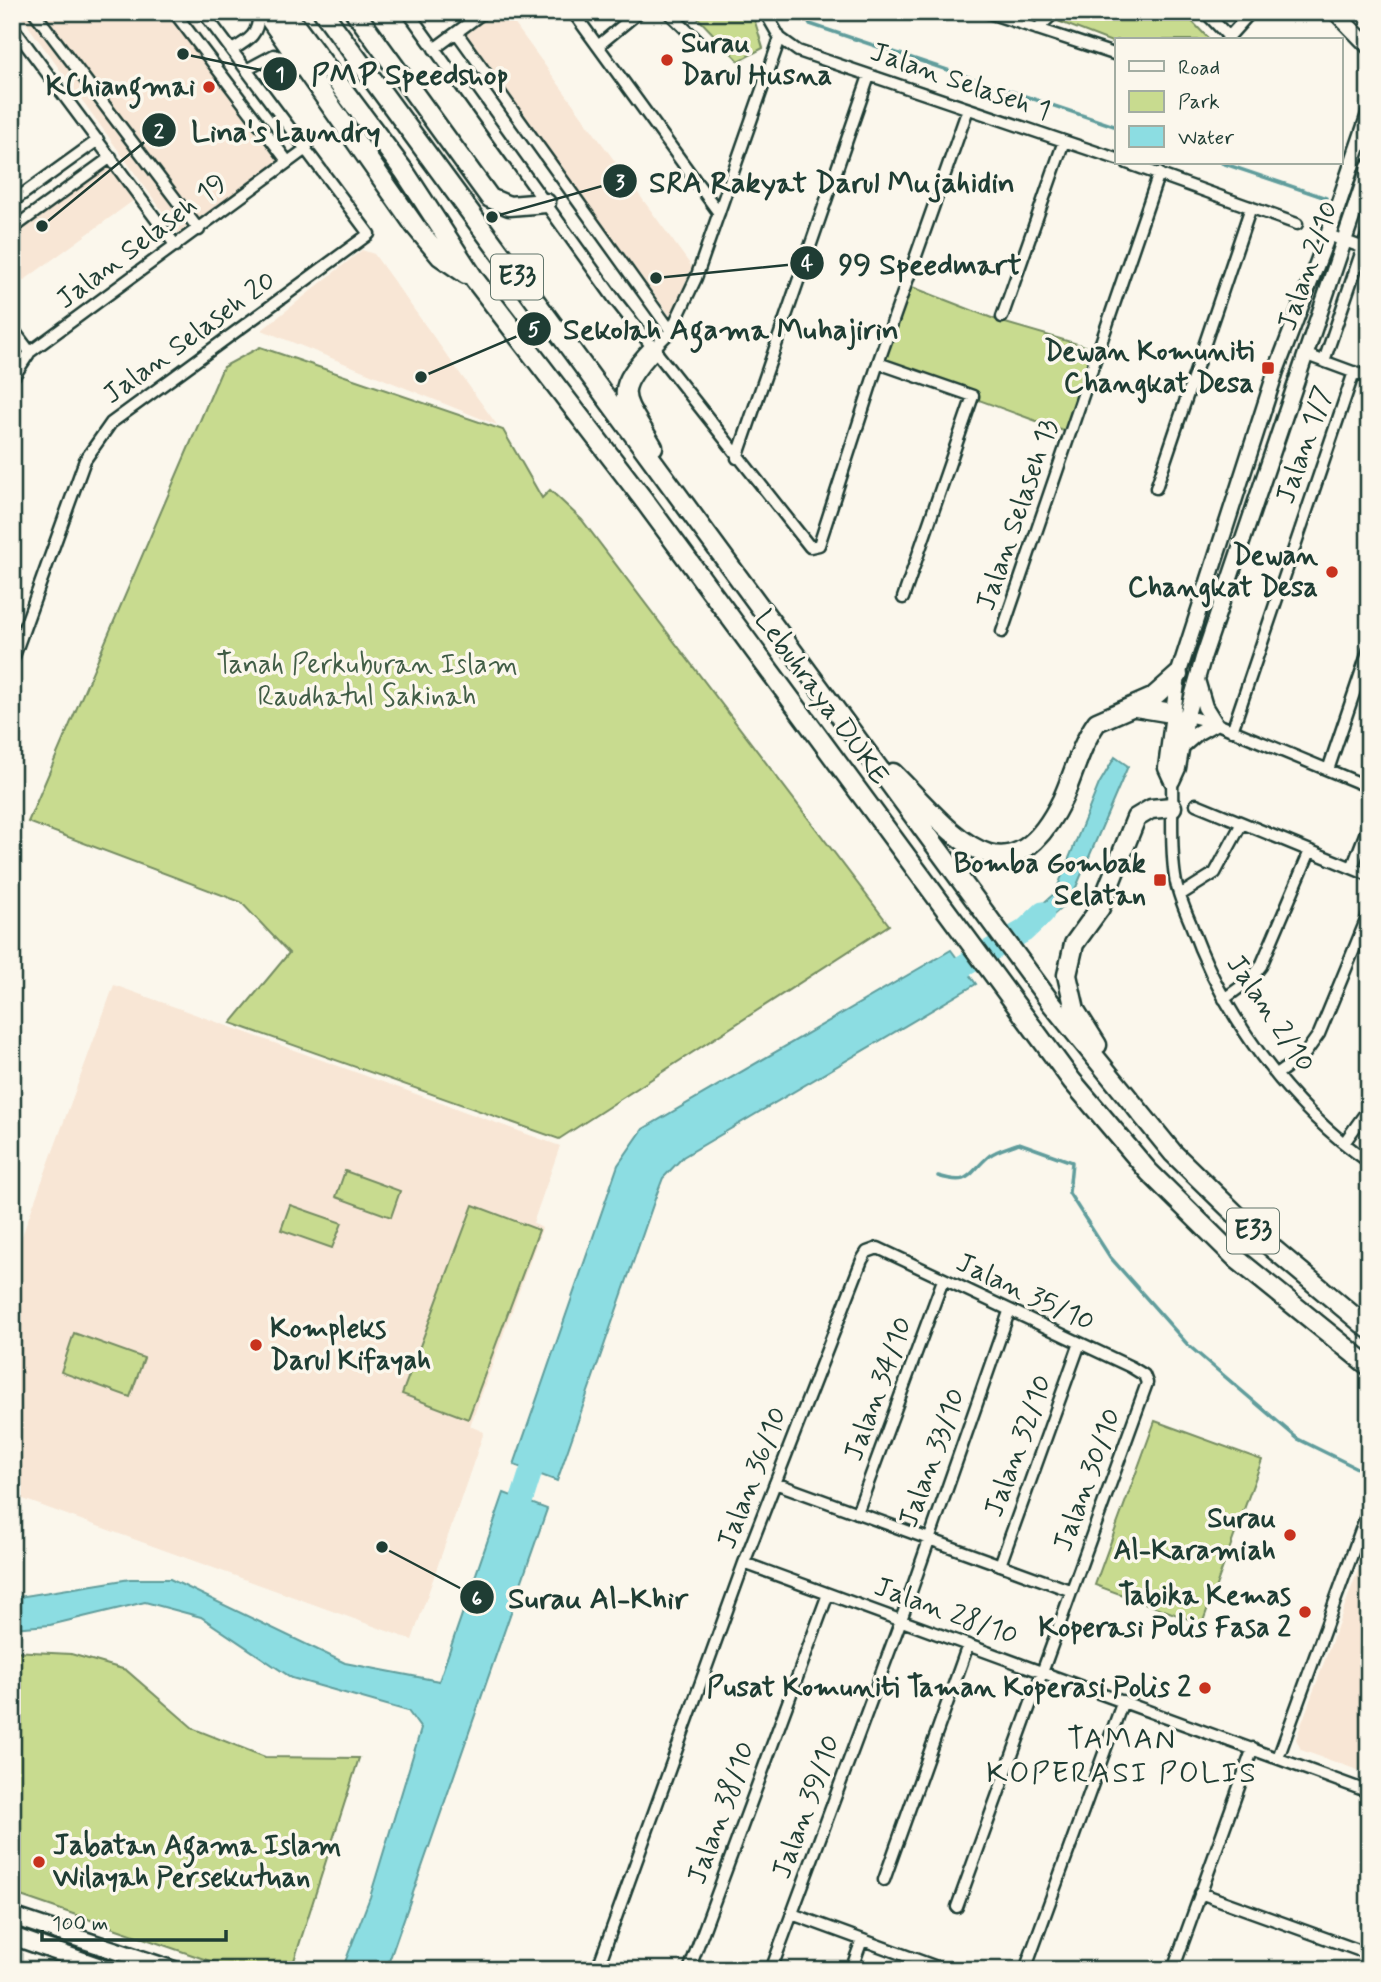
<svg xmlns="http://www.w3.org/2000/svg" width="1381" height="1982" font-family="Mynerve,sans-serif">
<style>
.built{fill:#f8e6d5}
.green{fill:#c8db8f;stroke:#748c62;stroke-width:2}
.water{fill:#8cdde2;stroke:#609d9c;stroke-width:2}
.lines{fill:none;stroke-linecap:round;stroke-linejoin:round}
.stream{stroke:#609d9c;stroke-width:3.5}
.river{stroke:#8cdde2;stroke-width:23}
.street-casing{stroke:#1f3d34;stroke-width:15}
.secondary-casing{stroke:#1f3d34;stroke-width:19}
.primary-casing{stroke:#1f3d34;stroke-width:21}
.highway-casing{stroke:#1f3d34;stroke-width:23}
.street{stroke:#fbf7ec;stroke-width:10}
.secondary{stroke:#fbf7ec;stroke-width:14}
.primary{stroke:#fbf7ec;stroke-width:16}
.highway{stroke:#fbf7ec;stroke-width:18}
.poi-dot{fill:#c8321e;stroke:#fbf7ec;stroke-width:2.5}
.labels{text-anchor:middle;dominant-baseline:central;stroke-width:7;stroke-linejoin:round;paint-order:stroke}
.shield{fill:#fbf7ec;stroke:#61756b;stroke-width:2}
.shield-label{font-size:26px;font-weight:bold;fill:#1f3d34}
.poi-label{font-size:28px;font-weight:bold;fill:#1f3d34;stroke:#fbf7ec;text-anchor:end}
.street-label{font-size:28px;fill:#1f3d34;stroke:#fbf7ec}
.park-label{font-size:28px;fill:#415d46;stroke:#fbf7ec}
.neighbourhood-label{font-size:30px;letter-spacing:2px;fill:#1f3d34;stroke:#fbf7ec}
.leader{fill:none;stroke:#1f3d34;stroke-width:2.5}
.callout-dot{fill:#1f3d34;stroke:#fbf7ec;stroke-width:2.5}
.mark-label{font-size:21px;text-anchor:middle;font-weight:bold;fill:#fff}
.callout-label{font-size:30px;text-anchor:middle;font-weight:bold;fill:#1f3d34;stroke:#fbf7ec;stroke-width:7;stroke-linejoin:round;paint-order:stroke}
</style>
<rect width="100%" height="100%" fill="#fbf7ec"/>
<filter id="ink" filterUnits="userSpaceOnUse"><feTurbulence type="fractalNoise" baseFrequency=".0143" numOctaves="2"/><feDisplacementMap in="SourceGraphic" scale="14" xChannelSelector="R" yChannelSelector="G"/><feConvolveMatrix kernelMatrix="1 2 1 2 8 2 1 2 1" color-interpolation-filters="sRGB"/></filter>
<g filter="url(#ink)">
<path class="built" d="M 18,12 L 185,12 L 288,153 L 179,234 Z
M 490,12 L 506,12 L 692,267 L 671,317 L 463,35 Z
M 109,164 L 137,198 L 12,289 L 12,236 Z
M 362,250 L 374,254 L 497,425 L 262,330 Z
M 114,985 L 560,1146 L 533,1223 L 542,1228 L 470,1426 L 484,1432 L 412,1640 L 12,1495 L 12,1263 Z
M 1358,1570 L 1369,1573 L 1369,1774 L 1301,1750 L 1296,1739 Z"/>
<path class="green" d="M 692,12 L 752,12 L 763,48 L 739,61 Z
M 1071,12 L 1183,12 L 1210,40 L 1117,40 L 1117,44 L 1060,22 Z
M 907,285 L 1002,322 L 1098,350 L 1069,433 L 878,363 Z
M 260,347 L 503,430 L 542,498 L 550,490 L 582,520 L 889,925 L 559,1139 L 231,1023 L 289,953 L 241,902 L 28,822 L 223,367 Z
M 345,1171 L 400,1191 L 391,1217 L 336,1197 Z
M 290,1205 L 342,1223 L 332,1248 L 281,1230 Z
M 473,1205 L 539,1230 L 468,1419 L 402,1394 Z
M 74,1333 L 144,1358 L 130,1397 L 61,1372 Z
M 1155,1421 L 1262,1460 L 1202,1624 L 1095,1585 Z
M 12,1651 L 71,1654 L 126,1670 L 194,1729 L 265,1757 L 359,1758 L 291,1970 L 236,1970 L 12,1893 Z"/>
<path class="water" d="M 1115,757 L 1128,766 L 1071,899 L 1025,941 L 1016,927 L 1055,893 L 1099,784 Z
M 951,950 L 976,984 L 683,1157 L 663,1178 L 656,1196 L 557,1481 L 514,1465 L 618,1165 L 643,1129 Z
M 504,1493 L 547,1509 L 386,1970 L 342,1970 L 370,1897 L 421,1729 L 408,1711 L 292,1678 L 201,1617 L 145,1602 L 50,1625 L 12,1628 L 12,1598 L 130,1579 L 170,1579 L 345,1663 L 439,1681 Z"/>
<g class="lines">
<path class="stream" d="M 804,12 L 810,24 L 1117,127
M 1222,163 L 1326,198
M 938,1176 C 971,1186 967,1175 989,1156 C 996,1150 1010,1147 1019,1143 L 1072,1162 L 1069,1193 L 1110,1257 L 1188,1345 L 1298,1439 L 1369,1474"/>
<path class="river" d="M 937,981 L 1024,931 L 1043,913
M 512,1530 L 540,1443"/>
<defs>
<path id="street" d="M 34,12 L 199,230
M 174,12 L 288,162
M 408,12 L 615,300 L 810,547 L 819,545 L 878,363 L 968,109
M 573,12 L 719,213
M 668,12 L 698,41
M 765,12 L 780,38 L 798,51 L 1117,159
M 986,12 L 1117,55
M 1205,12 L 1228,36
M 12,26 L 176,246
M 1037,29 L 1055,12
M 457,33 L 671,331
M 1226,40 L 1251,12
M 599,45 L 639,12
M 434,49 L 484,12
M 232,50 C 249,40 260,34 258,12
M 248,69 L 274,55 L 296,61
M 1127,163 L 1297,224
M 12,202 L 98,140
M 12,229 L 111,157
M 1328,235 L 1367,249
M 1002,317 L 1064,141
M 12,328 L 30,352
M 653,349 L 671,331 L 696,278 L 780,38
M 1304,354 L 1369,378
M 1324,361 L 1369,230
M 878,363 L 973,396 L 903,598
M 12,379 L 30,352 L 307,148
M 737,458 L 869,76
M 1156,488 L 1251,207
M 1002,632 L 1159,173
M 12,662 L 85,460 L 111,423 L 369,234 L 203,12
M 1183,715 L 1215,723 L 1369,787
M 1232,731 L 1354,372
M 1328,770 L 1369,649
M 1172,781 C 1173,812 1170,845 1175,877 C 1177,892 1184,908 1190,922 C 1222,1014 1288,1106 1369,1162
M 1196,804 L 1369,875
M 1352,868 L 1369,824
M 1180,895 L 1215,873 L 1242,823
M 1224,999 L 1250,980 L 1261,966 L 1310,851
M 1277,1074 L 1304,1055 L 1319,1034 L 1369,913
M 1344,1143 L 1369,1108
M 775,1483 L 1072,1591
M 857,1513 L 943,1280
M 744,1563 L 1369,1792
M 1000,1565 L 1080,1343
M 1278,1758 L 1366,1516
M 884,1880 L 968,1645
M 1200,1893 L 1369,1954
M 792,1914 L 945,1970
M 597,1970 L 744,1563 L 862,1260 L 867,1252 L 878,1248 L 1131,1367 L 1144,1375 L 1147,1383 L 957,1907
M 689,1970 L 828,1594
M 771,1970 L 901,1620 L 1009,1312
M 851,1970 L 862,1940
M 1025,1970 L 1123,1701
M 1173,1970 L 1253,1748"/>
<path id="secondary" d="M 1335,12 L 1369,47
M 1181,747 L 1197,733 L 1215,723 L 1205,707 L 1197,680
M 1172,781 L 1166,768 L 1178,675 L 1276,371 L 1328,235 L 1369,114
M 1172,781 L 1178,768 L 1187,715 L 1203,658 L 1369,167"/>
<path id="primary" d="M 12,1916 L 174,1970
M 12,1936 L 109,1970"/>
<path id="highway" d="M 265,12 L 415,226 L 440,256 L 466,274
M 285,12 L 404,171 L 475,280 L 643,499 L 1072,1081 L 1149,1172 L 1238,1260 L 1369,1366
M 323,12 L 1051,1003 L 1173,1153 L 1258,1236 L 1369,1329
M 355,12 L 490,198 L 509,206 L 546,203
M 653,447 C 624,397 610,395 653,349
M 1136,707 L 1172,713
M 893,773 C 949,828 1006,913 1062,800 C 1074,774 1080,746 1097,722 L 1152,698 L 1178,675
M 1097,1045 L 1075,1010 L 1067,975 L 1074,944 L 1100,908 L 1136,818 L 1151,809 L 1172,807"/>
</defs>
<use href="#street" class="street-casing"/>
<use href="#secondary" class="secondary-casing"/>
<use href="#primary" class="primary-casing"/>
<use href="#highway" class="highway-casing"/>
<use href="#street" class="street"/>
<use href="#secondary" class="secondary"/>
<use href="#primary" class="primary"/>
<use href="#highway" class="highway"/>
</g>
</g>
<g class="poi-dot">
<circle cx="667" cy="60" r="7"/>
<circle cx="209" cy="87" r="7"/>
<rect x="1261" y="361" width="14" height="14" rx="3.5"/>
<circle cx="1332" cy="572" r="7"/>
<rect x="1153" y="873" width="14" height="14" rx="3.5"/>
<circle cx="256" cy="1345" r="7"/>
<circle cx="1290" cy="1535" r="7"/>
<circle cx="1305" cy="1612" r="7"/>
<circle cx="1205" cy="1688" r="7"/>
<circle cx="39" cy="1862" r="7"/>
</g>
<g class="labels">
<g class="shield">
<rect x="491" y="254.5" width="52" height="45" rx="5"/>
<rect x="1227" y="1208.5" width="52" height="45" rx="5"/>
</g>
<g class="shield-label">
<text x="517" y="277">E33</text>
<text x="1253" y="1231">E33</text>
</g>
<g class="poi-label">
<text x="681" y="44" text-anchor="start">Surau<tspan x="681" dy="32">Darul Husna</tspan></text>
<text x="195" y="87">KChiangmai</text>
<text x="1254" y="352">Dewan Komuniti<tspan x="1254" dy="32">Changkat Desa</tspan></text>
<text x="1318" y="556">Dewan<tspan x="1318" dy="32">Changkat Desa</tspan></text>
<text x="1146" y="864">Bomba Gombak<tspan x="1146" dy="32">Selatan</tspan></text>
<text x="270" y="1329" text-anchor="start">Kompleks<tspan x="270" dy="32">Darul Kifayah</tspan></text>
<text x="1276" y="1519">Surau<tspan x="1276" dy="32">Al-Karamiah</tspan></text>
<text x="1291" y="1596">Tabika Kemas<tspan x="1291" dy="32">Koperasi Polis Fasa 2</tspan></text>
<text x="1191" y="1688">Pusat Komuniti Taman Koperasi Polis 2</text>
<text x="53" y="1846" text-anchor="start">Jabatan Agama Islam<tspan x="53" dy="32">Wilayah Persekutuan</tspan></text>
</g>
<g class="street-label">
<text transform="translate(960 82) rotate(19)">Jalan Selaseh 1</text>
<text transform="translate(142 242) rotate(-37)">Jalan Selaseh 19</text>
<text transform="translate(1309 266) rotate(-71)">Jalan 2/10</text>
<text transform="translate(190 338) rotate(-36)">Jalan Selaseh 20</text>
<text transform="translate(1305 445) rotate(-71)">Jalan 1/7</text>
<text transform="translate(1018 515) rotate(-71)">Jalan Selaseh 13</text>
<text transform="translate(821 698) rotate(54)">Lebuhraya DUKE</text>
<text transform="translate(1270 1014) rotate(56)">Jalan 2/10</text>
<text transform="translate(1025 1293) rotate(25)">Jalan 35/10</text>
<text transform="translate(879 1389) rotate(-70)">Jalan 34/10</text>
<text transform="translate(1019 1446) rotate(-70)">Jalan 32/10</text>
<text transform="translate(933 1458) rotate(-70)">Jalan 33/10</text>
<text transform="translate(753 1478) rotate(-69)">Jalan 36/10</text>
<text transform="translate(1088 1480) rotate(-70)">Jalan 30/10</text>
<text transform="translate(946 1612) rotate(20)">Jalan 28/10</text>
<text transform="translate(807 1807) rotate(-70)">Jalan 39/10</text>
<text transform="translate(722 1813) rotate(-70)">Jalan 38/10</text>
</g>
<g class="park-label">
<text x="367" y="665">Tanah Perkuburan Islam<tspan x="367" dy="32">Raudhatul Sakinah</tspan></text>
</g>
<g class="neighbourhood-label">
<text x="1122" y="1739">TAMAN<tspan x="1122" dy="34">KOPERASI POLIS</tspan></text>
</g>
</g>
<path class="leader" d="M183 54L280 74M42 226L159 130M492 217L620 181M656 278L807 263M421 377L534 329M382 1547L477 1597"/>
<g class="callout-dot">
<circle cx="183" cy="54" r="7"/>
<circle cx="42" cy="226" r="7"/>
<circle cx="492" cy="217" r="7"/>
<circle cx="656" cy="278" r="7"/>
<circle cx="421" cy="377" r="7"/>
<circle cx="382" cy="1547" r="7"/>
<circle cx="280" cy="74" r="18"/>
<circle cx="159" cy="130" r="18"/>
<circle cx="620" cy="181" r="18"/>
<circle cx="807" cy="263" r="18"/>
<circle cx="534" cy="329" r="18"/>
<circle cx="477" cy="1597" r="18"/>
</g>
<g class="mark-label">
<text x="280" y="81">1</text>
<text x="159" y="138">2</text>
<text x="620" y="189">3</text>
<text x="807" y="270">4</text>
<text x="534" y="336">5</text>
<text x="477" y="1605">6</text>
</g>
<g class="callout-label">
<text x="410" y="84">PMP Speedshop</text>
<text x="286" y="141">Lina's Laundry</text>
<text x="832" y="192">SRA Rakyat Darul Mujahidin</text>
<text x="930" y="274">99 Speedmart</text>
<text x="731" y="339">Sekolah Agama Muhajirin</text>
<text x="598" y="1608">Surau Al-Khir</text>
</g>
<rect width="1381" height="1982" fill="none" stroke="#fbf7ec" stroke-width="42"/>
<rect x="21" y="21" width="1339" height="1940" fill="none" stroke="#1f3d34" stroke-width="2.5" filter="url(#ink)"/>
<rect x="1115" y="38" width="228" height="126" fill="#fbf7ec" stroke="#a3ada2" stroke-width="2"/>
<rect x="1129" y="61" width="35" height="10" fill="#fbf7ec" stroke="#a3ada2" stroke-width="2"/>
<text x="1178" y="74" font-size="21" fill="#1f3d34">Road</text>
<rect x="1129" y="91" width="35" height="21" fill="#c8db8f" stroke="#a3ada2" stroke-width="2"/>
<text x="1178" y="108" font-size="21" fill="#1f3d34">Park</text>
<rect x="1129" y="126" width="35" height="21" fill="#8cdde2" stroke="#a3ada2" stroke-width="2"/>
<text x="1178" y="144" font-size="21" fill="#1f3d34">Water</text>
<path d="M42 1930v10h184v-10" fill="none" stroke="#1f3d34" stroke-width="3.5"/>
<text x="52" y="1930" font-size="21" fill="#1f3d34" stroke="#fbf7ec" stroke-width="5" paint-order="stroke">100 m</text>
</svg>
